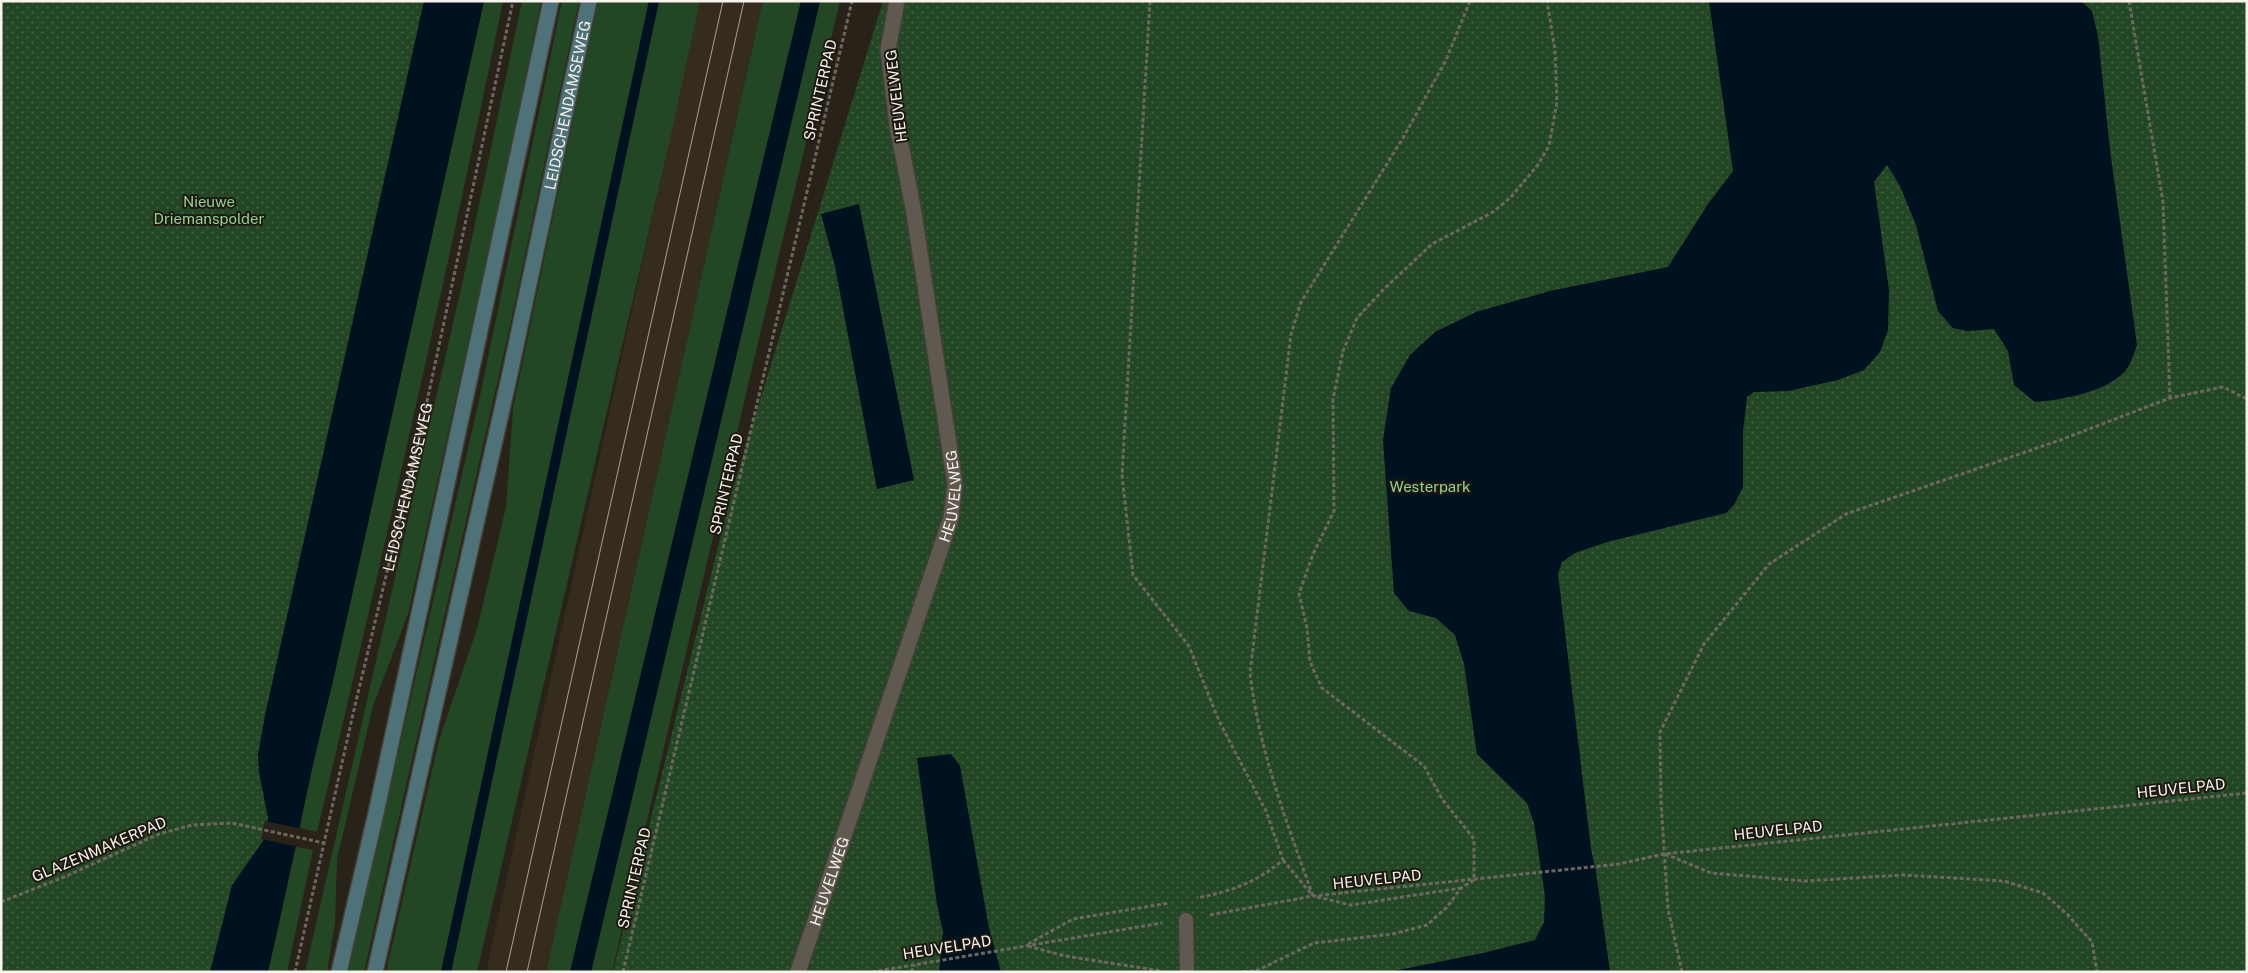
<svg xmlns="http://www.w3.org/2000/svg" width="2248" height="973" font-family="'Public Sans',sans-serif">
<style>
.built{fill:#352c1e}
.grass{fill:#234725}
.park{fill:url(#park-dots)}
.water{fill:#001120}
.pier{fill:#282219}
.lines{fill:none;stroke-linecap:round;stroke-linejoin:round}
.stream{stroke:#001120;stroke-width:10}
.lane-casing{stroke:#443f38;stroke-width:16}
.street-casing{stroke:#443f38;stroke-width:18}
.secondary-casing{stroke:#443f38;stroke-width:18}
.path{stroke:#6c675f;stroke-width:3;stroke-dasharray:4 2.5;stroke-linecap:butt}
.lane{stroke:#60594f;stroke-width:14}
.street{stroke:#60594f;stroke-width:15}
.secondary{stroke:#4f7279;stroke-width:15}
.tram{stroke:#a5a099;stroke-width:1}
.labels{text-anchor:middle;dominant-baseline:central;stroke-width:4;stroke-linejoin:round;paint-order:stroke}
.street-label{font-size:15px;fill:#f7f3ed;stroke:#1e1910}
.park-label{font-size:15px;fill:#94d195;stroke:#1e1910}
</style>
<defs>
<pattern id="park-dots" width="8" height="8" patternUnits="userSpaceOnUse" patternTransform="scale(1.25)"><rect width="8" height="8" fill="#234725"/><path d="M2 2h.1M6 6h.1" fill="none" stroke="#446245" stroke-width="1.8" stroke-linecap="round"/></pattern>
</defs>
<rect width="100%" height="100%" fill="#282219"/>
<path class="built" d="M 700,1 L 763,1 L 546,972 L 486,972 Z"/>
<path class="grass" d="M 484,1 L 503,1 C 446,279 383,556 317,832 L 300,828 L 310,774 L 332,685 Z
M 522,1 L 541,1 L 514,136 L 408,614 L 373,706 L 337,859 L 335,923 L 327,972 L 305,972 L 465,271 Z
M 562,1 L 579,1 L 510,326 L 364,972 L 348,972 L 480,396 Z
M 598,1 L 700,1 L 671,135 L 477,972 L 386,972 L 439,740 L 477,629 L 506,507 L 513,408 Z
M 763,1 L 801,1 L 570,972 L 546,972 Z
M 820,1 L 840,1 L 752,368 L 612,972 L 591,972 Z
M 296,847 L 313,850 L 287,972 L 268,972 Z"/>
<path class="park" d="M 1,1 L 466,1 L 256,972 L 1,972 Z
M 883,1 L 2247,1 L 2247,972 L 613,972 L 730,498 Z"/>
<path class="water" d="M 424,1 L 484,1 L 332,685 C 308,780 290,876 268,972 L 210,972 L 232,885 L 263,841 L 268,818 L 259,772 L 258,755 L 265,715 Z
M 801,1 L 820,1 L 591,972 L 570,972 Z
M 1709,1 L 2081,1 L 2092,11 L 2098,36 L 2110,150 L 2137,345 C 2134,353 2131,364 2126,370 C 2108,392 2061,400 2035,402 L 2014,385 L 2008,351 L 1994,329 L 1967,331 L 1953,328 L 1938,311 L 1916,225 L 1900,186 L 1887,165 L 1874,182 L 1889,290 L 1888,330 L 1880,352 L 1864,370 L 1838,380 L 1788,391 L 1754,392 L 1747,397 L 1743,431 L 1743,487 L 1734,505 L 1726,513 L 1607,542 L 1575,553 L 1562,562 L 1558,574 L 1591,849 L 1596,872 L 1610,972 L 1389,972 L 1483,953 L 1535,940 L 1544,922 L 1545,896 L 1534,823 L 1527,803 L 1477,754 L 1464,664 L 1455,635 L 1436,618 L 1409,611 L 1394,593 L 1383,440 L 1391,388 L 1410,355 L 1435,332 L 1476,312 L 1550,291 L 1668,267 L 1708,204 L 1733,171 Z
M 859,204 L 914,480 L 877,489 L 835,266 L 821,214 Z
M 951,754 L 960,766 L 989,928 L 1001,972 L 939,972 L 943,932 L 937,904 L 917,758 Z"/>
<path class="pier" d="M 265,821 L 303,829 L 299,847 L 261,839 Z"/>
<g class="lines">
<path class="stream" d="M 446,972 L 654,1"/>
<defs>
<path id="lane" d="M 1186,920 L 1187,972"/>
<g id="street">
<path id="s2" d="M 798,972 L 951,518 L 955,484 L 914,213 L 897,125 L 888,50 L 897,1"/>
</g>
<g id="secondary">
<path d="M 339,972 L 376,813 L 551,1"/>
<path id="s3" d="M 375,972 L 509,378 L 589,1"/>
</g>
</defs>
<use href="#lane" class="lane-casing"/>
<use href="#street" class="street-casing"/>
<use href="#secondary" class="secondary-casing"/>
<g class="path">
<path d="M 1150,1 L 1122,475 L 1133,575 L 1189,646 L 1219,721 L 1266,811 L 1283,860 C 1255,883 1232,891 1197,898"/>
<path d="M 2129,1 L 2163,202 L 2170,398"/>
<path d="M 1665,854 L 1711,873 L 1805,881 L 1903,875 L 2004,881 L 2043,893 L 2067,914 L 2092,942 L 2097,972"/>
<path d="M 1283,860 L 1312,895"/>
<path d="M 1313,896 C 1287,823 1259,751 1250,673 L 1291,334 L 1301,302 L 1403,138 L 1446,60 L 1470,1"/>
<path d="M 1317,897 L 1351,905 L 1461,888"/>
<path d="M 1,902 L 64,877 L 159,834 L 192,825 L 232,823 L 324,843"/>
<path d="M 1210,915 L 1313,896 L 1619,864 L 1664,854 L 2247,793"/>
<path d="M 1028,944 L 1073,919 L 1169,903"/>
<path d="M 1028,946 L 1065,956 L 1162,971"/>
<path id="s1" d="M 295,972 L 353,714 L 420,434 L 513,1"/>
<path d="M 623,972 L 852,1"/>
<path d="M 872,972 L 1162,923"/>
<path d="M 911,972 L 915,965"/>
<path d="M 1243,972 L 1258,970 L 1314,943 L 1393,934 L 1427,925 L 1447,907 L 1461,888 L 1474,880 L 1474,839 L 1442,799 L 1424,766 L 1322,688 L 1310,662 L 1307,628 L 1299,594 L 1313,554 L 1334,511 L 1333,399 L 1343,351 L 1357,318 L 1382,291 L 1432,244 L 1493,212 L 1511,197 L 1537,166 L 1549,146 L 1557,102 L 1555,50 L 1547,1"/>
<path d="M 1682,972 L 1668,909 L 1661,802 L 1660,732 L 1704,644 L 1769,564 L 1846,514 L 2063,439 L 2170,398 L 2223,387 L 2247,399"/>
</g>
<use href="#lane" class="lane"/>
<use href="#street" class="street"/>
<use href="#secondary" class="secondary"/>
<path class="tram" d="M 506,972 L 723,1
M 527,972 L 744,1"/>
</g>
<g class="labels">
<g class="street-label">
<text transform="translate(820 90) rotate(-77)">SPRINTERPAD</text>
<text transform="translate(896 96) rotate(-97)">HEUVELWEG</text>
<text stroke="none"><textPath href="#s3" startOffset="888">LEIDSCHENDAMSEWEG</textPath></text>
<text transform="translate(726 484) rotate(-77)">SPRINTERPAD</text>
<text stroke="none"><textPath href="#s1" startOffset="498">LEIDSCHENDAMSEWEG</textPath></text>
<text stroke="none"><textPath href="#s2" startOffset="501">HEUVELWEG</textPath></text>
<text transform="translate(2181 788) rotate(-6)">HEUVELPAD</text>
<text transform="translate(1778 830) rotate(-6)">HEUVELPAD</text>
<text transform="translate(99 849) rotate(-23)">GLAZENMAKERPAD</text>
<text transform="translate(634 878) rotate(-77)">SPRINTERPAD</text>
<text transform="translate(1377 879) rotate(-6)">HEUVELPAD</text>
<text stroke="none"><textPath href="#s2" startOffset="96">HEUVELWEG</textPath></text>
<text transform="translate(947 947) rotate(-9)">HEUVELPAD</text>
</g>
<g class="park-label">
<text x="209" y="201">Nieuwe<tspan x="209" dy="17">Driemanspolder</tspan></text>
<text x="1430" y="486">Westerpark</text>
</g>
</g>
<rect width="2248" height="973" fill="none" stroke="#f7f3ed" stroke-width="5"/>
</svg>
